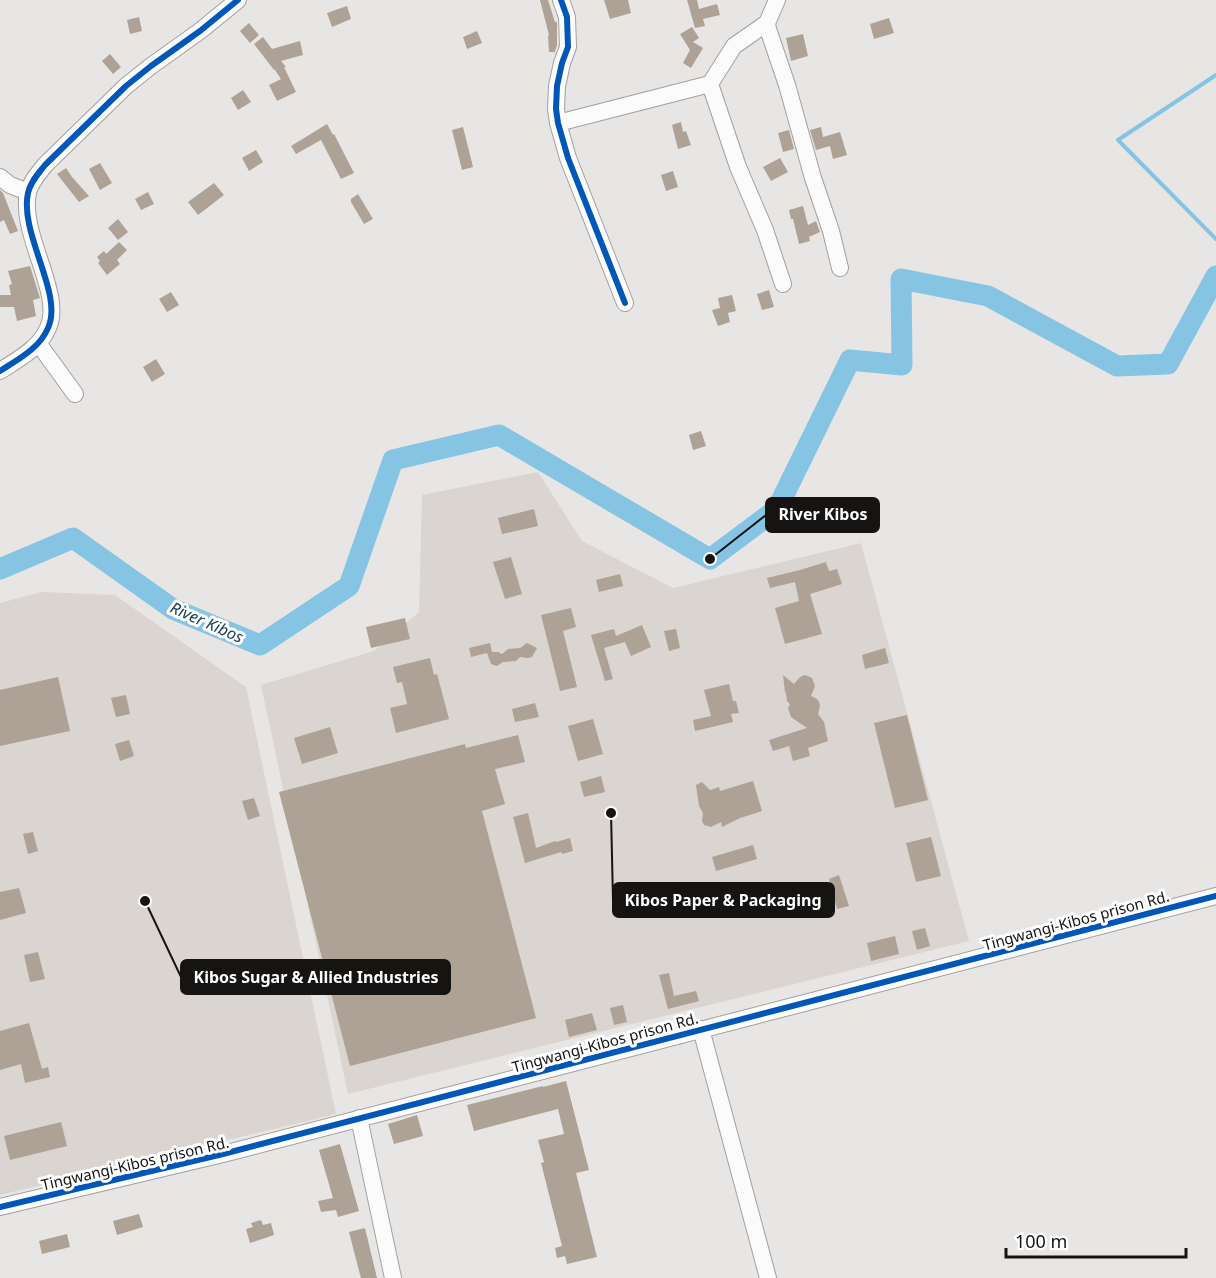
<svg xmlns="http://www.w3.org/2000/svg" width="1216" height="1278" font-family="'Noto Sans',sans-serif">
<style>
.built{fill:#dad5d0}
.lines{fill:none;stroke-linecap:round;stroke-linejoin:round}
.stream{stroke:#86c4e3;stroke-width:4}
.river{stroke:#86c4e3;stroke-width:21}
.building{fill:#aea196}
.minor-casing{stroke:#a2a09f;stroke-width:18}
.minor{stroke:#fcfbfb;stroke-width:16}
.cycleway-casing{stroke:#fff;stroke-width:10}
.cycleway{stroke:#0057b8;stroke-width:6}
.labels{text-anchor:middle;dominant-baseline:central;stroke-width:6;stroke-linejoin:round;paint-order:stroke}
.street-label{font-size:15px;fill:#151413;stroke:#fff}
.water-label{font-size:16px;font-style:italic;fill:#1a4054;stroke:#fff}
.leader{fill:none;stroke:#151413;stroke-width:2}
.callout-dot{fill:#151413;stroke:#fff;stroke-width:2}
.callout{fill:#151413;stroke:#151413;stroke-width:2}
.callout-label{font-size:16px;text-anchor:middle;font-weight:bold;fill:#fff}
</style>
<rect width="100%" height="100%" fill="#e8e6e4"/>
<path class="built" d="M 538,472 L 582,541 L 673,588 L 861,543 L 969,941 L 348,1094 L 261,685 L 374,651 L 419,612 L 422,495 Z
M 41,592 L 115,595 L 246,687 L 336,1114 L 0,1195 L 0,603 Z"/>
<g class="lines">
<path class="stream" d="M 1216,75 L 1118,140 L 1216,239"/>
<path class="river" d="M 0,569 L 73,538 L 173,609 L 260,645 L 349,586 L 393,460 L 499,435 L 710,559 L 777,509 L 850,360 L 902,365 L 901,279 L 988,296 L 1117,366 L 1168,364 L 1216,276"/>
</g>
<path class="building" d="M 540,0 L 548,0 L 555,22 L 557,22 L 557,45 L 554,54 L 554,52 L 549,52 L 548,36 L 549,35 Z
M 604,0 L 628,0 L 631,13 L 610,19 Z
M 687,0 L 697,0 L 699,9 L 717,4 L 720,15 L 703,19 L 705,26 L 695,28 Z
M 347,6 L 351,19 L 332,27 L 327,13 Z
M 139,17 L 142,31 L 130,34 L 127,20 Z
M 889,18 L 894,33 L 874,39 L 870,24 Z
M 249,23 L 259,35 L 250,43 L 240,31 Z
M 692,27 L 699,38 L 693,42 L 703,48 L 691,68 L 683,63 L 690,50 L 680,34 Z
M 477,31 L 482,43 L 467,49 L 463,37 Z
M 803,34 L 808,56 L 791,61 L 786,38 Z
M 263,37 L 272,49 L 300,41 L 303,55 L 281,61 L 286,67 L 284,67 L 296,92 L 277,101 L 269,85 L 281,79 L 275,70 L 277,69 L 274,70 L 254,44 Z
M 110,54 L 121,67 L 113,74 L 102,61 Z
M 243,90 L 251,102 L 238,110 L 231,98 Z
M 681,122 L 683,132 L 686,131 L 691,145 L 678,149 L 672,125 Z
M 327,124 L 333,135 L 334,134 L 354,173 L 341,179 L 321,140 L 296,154 L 291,146 Z
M 463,127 L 473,167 L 462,170 L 452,130 Z
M 821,127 L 823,137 L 840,132 L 847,155 L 833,159 L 830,146 L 816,150 L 810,130 Z
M 789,130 L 794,149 L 783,152 L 778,133 Z
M 256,150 L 263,162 L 249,171 L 242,158 Z
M 780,158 L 788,172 L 771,181 L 763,167 Z
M 100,163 L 112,183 L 100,190 L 89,169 Z
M 66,168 L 72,177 L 89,196 L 79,202 L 57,174 Z
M 673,171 L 678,187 L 666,191 L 661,175 Z
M 214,183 L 224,195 L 198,215 L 188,202 Z
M 0,190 L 3,193 L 18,231 L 10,234 L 4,220 L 0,222 Z
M 148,192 L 154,204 L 141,210 L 135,199 Z
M 358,194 L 373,219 L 364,224 L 351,202 L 351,199 Z
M 803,206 L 808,225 L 816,221 L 820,232 L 809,237 L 810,241 L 799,244 L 793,219 L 791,219 L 789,210 Z
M 118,219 L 128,232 L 118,240 L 108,228 Z
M 119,242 L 127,250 L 117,260 L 120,264 L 107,275 L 98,263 L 100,261 L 97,257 L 104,251 L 106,254 Z
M 30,266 L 40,298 L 33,300 L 36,316 L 17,321 L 14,307 L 0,307 L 0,295 L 11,295 L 9,285 L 12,284 L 8,271 Z
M 769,290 L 774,307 L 762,310 L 757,294 Z
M 171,292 L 179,305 L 167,312 L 159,299 Z
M 732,295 L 736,311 L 728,313 L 730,322 L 718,326 L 712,310 L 720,308 L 718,298 Z
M 156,359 L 165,374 L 152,382 L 143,367 Z
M 701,431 L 706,446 L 693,450 L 689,435 Z
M 534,509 L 538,526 L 502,534 L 498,518 Z
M 511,557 L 522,594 L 505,599 L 493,562 Z
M 826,562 L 829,571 L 837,569 L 842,584 L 810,594 L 822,634 L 785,644 L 775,608 L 799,601 L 795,582 L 770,588 L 767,578 L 800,570 Z
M 620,574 L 623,586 L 599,592 L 596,580 Z
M 571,608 L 576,627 L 563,631 L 577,687 L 560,691 L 541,615 Z
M 405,618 L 410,639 L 371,648 L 366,627 Z
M 642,625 L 651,647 L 631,656 L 625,642 L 604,648 L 613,679 L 605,681 L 591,635 L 614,629 L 616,636 Z
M 676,629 L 680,648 L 669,651 L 664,631 Z
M 490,643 L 492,652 L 498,652 L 502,654 L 508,649 L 520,648 L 527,643 L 537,648 L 532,657 L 528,658 L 520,657 L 516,661 L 503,662 L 497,666 L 491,664 L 487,653 L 471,657 L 469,648 Z
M 885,648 L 889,663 L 865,669 L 862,655 Z
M 430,658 L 434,675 L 437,674 L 449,719 L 396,733 L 390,708 L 407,704 L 402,682 L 397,683 L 393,667 Z
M 783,675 L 794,684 L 800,677 L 804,675 L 808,676 L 812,678 L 815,686 L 811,696 L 817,699 L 819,702 L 820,706 L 818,714 L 824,722 L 828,741 L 808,748 L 810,756 L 793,761 L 789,746 L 773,751 L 769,740 L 807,728 L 791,717 L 788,708 L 790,704 L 787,701 L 786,693 L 785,692 Z
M 58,677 L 70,731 L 0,746 L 0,690 Z
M 729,684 L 733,701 L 736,701 L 739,713 L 731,714 L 733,722 L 695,731 L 693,720 L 711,716 L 704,690 Z
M 126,695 L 130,714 L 116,717 L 111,698 Z
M 535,703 L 539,717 L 515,722 L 512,709 Z
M 907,715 L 928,800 L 895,808 L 874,723 Z
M 593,719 L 603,754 L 578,761 L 568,726 Z
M 330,727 L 338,753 L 302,764 L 294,738 Z
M 518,735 L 525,762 L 495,769 L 505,804 L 482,811 L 536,1018 L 350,1066 L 279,792 L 465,744 L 466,748 Z
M 129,740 L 134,756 L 120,761 L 115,744 Z
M 601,776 L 605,792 L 584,797 L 580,782 Z
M 753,781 L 762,811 L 740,818 L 722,827 L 721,822 L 711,827 L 704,825 L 702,821 L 703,813 L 699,806 L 696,785 L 702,782 L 710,790 L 719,787 L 720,791 Z
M 254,798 L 260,816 L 248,820 L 242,801 Z
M 528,813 L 536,848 L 555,841 L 556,842 L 570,838 L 573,851 L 562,854 L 561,852 L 525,863 L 513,817 Z
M 33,832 L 38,851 L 28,854 L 23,834 Z
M 931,837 L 941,876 L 916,882 L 906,843 Z
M 753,845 L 757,859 L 716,871 L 712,857 Z
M 839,875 L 849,906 L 837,909 L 829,879 Z
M 19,888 L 26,913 L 0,920 L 0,892 Z
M 925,928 L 930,946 L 917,950 L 912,931 Z
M 895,936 L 899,954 L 871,961 L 867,943 Z
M 38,952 L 45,979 L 30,982 L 24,955 Z
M 669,973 L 674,996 L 696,991 L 699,1001 L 668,1009 L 659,975 Z
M 623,1005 L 627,1022 L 614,1025 L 610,1008 Z
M 592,1013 L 597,1030 L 569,1037 L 565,1020 Z
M 29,1023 L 42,1069 L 48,1067 L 50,1077 L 25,1083 L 21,1064 L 0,1070 L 0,1031 Z
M 566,1081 L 589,1170 L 576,1173 L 597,1257 L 567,1264 L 565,1256 L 557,1258 L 555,1248 L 562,1246 L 541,1163 L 544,1162 L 538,1140 L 564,1134 L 558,1109 L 474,1131 L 467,1105 L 543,1086 L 543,1087 Z
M 417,1115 L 423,1136 L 394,1144 L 388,1124 Z
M 61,1122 L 67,1146 L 10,1160 L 4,1136 Z
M 340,1144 L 359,1211 L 338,1217 L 336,1210 L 321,1212 L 318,1201 L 333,1198 L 319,1150 Z
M 139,1214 L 143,1227 L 117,1235 L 113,1221 Z
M 261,1220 L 263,1225 L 271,1223 L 274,1235 L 250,1243 L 246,1229 L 253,1227 L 251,1223 Z
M 365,1228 L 377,1278 L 361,1278 L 357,1263 L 349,1232 Z
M 67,1234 L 70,1247 L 42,1254 L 39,1241 Z"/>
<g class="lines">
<defs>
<path id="minor" d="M 561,0 L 567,17 L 568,47 L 562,63 L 557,86 L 556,109 L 558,123 L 568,158 L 625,303
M 777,0 L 767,23 L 768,29 L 787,85 L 813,178 L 831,231 L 840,268
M 710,84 L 738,167 L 765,230 L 783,284
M 558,123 L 710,84 L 734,46 L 767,23
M 0,177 L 10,185 L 28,192
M 38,343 L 75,394
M 0,371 C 17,360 40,348 48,328 C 64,294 19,234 28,193 C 30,182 39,173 45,165 L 126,86 L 151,66 L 200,31 L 238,0
M 701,1029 L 768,1278
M 359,1118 L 393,1278
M 0,1207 L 223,1154 L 1216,896"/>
</defs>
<use href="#minor" class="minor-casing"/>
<use href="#minor" class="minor"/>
<defs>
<path id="cycleway" d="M 561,0 L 567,17 L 568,47 L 562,63 L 557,86 L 556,109 L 558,123 L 568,158 L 625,303
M 0,371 C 17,360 40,348 48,328 C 64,294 19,234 28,193 C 30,182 39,173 45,165 L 126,86 L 151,66 L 200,31 L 238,0
M 0,1207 L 223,1154 L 1216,896"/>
</defs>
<use href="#cycleway" class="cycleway-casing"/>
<use href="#cycleway" class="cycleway"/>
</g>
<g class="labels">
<g class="street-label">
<text transform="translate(1076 920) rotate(-15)">Tingwangi-Kibos prison Rd.</text>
<text transform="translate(605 1042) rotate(-15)">Tingwangi-Kibos prison Rd.</text>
<text transform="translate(135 1163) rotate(-13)">Tingwangi-Kibos prison Rd.</text>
</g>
<g class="water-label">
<text transform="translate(207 622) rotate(24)">River Kibos</text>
</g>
</g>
<path class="leader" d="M710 559L766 515M611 813L613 900M145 901L181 977"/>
<g class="callout-dot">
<circle cx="710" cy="559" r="6"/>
<circle cx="611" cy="813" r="6"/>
<circle cx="145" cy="901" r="6"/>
</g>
<g class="callout">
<rect x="766" y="498" width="113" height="34" rx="6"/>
<rect x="613" y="883" width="221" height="34" rx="6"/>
<rect x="181" y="960" width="269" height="34" rx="6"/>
</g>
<g class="callout-label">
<text x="823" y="520">River Kibos</text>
<text x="723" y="906">Kibos Paper &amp; Packaging</text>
<text x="316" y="983">Kibos Sugar &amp; Allied Industries</text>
</g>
<path d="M1006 1248v9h180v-9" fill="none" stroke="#151413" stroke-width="3"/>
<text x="1015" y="1248" font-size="18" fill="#151413" stroke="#ffffff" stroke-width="4.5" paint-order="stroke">100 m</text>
</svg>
